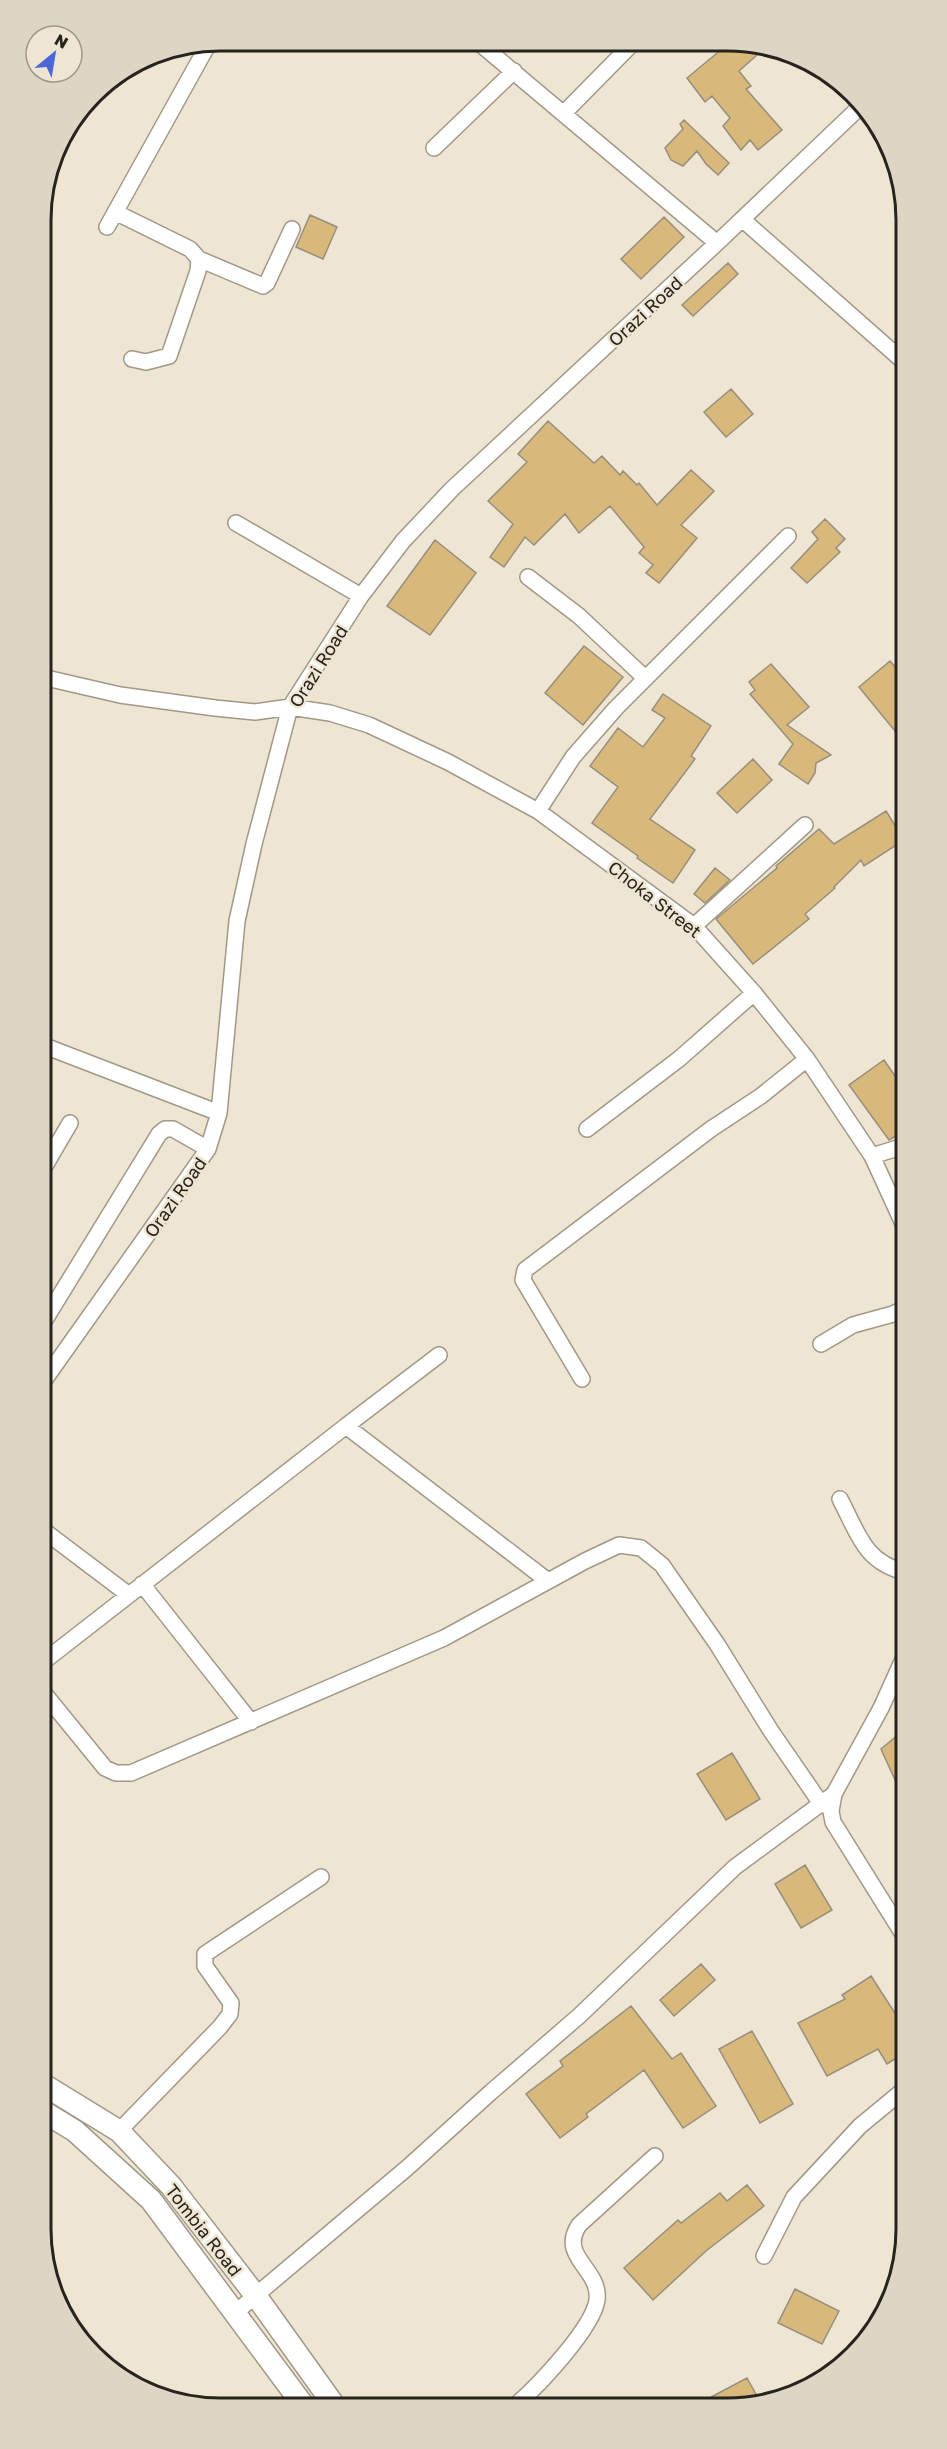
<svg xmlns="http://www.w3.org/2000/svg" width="947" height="2449" font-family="'Golos Text',sans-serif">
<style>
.building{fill:#d8b97b;stroke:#978e7d;stroke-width:1.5}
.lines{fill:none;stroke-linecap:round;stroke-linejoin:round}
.minor-casing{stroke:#a19887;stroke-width:18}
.secondary-casing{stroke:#a19887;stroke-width:24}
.minor{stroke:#fff;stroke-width:15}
.secondary{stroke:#fff;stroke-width:21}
.labels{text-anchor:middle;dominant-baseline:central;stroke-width:5;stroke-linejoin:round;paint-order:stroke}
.street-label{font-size:18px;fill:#27241d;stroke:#eee5d2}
.rim{fill:none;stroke:#27241d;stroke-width:3}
</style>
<rect width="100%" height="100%" fill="#eee5d2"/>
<path class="building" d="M 728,44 L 767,46 L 739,71 L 751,86 L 746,89 L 782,130 L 758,150 L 750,140 L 741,150 L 723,126 L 730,118 L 712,96 L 705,102 L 687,78 Z
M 684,120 L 729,163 L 718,175 L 706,164 L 697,151 L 683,166 L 671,160 L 665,148 L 683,129 L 680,124 Z
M 310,215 L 337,227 L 323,259 L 296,247 Z
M 664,217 L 684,237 L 641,279 L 621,259 Z
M 728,263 L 738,274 L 693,316 L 682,305 Z
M 731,389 L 753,414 L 726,437 L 704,412 Z
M 548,421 L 594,463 L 602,456 L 620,475 L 623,471 L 637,485 L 639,483 L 657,505 L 691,470 L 714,491 L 681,525 L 697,538 L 659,583 L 646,573 L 653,565 L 639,553 L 644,547 L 610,506 L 579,533 L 565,514 L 534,545 L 525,537 L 504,567 L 490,557 L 513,524 L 488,501 L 527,462 L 518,454 Z
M 825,519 L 845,539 L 836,548 L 840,552 L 807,583 L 791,568 L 818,539 L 812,532 Z
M 435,540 L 476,573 L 430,635 L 387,606 Z
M 584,646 L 623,677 L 583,725 L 545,693 Z
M 890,661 L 904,677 L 904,742 L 859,687 Z
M 771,664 L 809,707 L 787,725 L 831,755 L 816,763 L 815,773 L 808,784 L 779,764 L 793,744 L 750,694 L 755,690 L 749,682 Z
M 663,694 L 711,726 L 691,756 L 695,759 L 650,819 L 695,850 L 673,883 L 637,858 L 638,856 L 592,823 L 618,787 L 590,766 L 618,728 L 643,747 L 665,718 L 652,710 Z
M 753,759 L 772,780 L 737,813 L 717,793 Z
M 886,811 L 904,840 L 864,866 L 861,860 L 834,887 L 835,888 L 805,914 L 809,919 L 753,964 L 716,919 L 777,868 L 776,866 L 819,829 L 834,844 Z
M 715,868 L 730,880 L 705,903 L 694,894 Z
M 884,1060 L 904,1089 L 904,1131 L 889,1140 L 849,1085 Z
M 905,1729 L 905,1802 L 881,1749 Z
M 732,1753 L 760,1799 L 726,1820 L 697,1774 Z
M 805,1865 L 832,1910 L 801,1928 L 775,1884 Z
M 701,1964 L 715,1980 L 674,2016 L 660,2000 Z
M 871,1976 L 900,2021 L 906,2017 L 906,2052 L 887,2064 L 878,2049 L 827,2076 L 798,2023 L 845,1999 L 842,1995 Z
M 631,2006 L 672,2059 L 681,2053 L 716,2106 L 683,2128 L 644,2070 L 586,2114 L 588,2117 L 560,2138 L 526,2094 L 563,2066 L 560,2061 Z
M 752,2031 L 793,2104 L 760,2123 L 719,2049 Z
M 747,2185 L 764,2206 L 706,2251 L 653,2300 L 624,2268 L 678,2220 L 681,2223 L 720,2193 L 727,2201 Z
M 795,2289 L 839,2311 L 822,2344 L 778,2323 Z
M 747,2378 L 762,2405 L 696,2405 Z"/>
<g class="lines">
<defs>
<path id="minor" d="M 478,42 L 717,243
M 564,113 L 633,43
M 434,148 L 514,71
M 115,212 L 190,249 L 199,259 L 198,271 L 169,356 L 146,362 L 132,359
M 742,219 L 903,361
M 107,227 L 209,43
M 199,259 L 263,286 L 267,283 L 292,229
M 236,523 L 361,596
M 528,577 L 579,616 L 645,678
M 42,677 L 120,695 L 215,708 L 255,712 L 290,707 L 330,713 L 369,725 L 448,762 L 538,811 L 694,926 L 754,993 L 807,1059 L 872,1156 L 905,1228
M 538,811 L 573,757 L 616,708 L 788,536
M 694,926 L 805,825
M 42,1045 L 219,1113
M 587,1129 L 679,1059 L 754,993
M 872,1156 L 904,1146
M 42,1171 L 70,1123
M 43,1323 L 159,1134 L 165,1129 L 173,1129 L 208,1149
M 821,1344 L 853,1325 L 893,1314 L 905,1308
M 582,1379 L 523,1280 L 525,1270 L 711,1129 L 761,1096 L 807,1059
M 43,1382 L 208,1149 L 219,1113 L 237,921 L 254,844 L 290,707 L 361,596 L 403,541 L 452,489 L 717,243 L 862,105
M 346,1426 L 439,1355
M 840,1499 C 858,1533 864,1562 905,1572
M 43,1530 L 129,1595
M 142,1584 L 251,1722
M 43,1662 L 346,1426 L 548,1581
M 43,1692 L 105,1768 L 116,1773 L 131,1773 L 444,1638 L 585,1561 L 619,1545 L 641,1548 L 662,1565 L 717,1644 L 771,1731 L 822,1805
M 834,1794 L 831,1811 L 833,1822 L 906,1939
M 119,2131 L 220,2027 L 230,2014 L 231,2003 L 205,1966 L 205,1954 L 321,1877
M 764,2256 L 794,2197 L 860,2126 L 906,2088
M 236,2312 L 407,2168 L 491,2092 L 579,2016 L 735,1867 L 834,1794 L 881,1708 L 905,1655
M 516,2405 C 538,2386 593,2328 597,2300 C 601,2269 558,2257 579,2225 L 655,2156"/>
<path id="secondary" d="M 44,2085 L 119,2131 L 171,2186 L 256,2296 L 334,2405
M 44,2112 L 75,2131 L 151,2200 L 303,2405"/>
</defs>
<use href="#minor" class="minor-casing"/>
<use href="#secondary" class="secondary-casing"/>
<use href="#minor" class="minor"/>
<use href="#secondary" class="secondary"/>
</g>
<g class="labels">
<g class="street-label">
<text transform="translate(645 311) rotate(-43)">Orazi Road</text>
<text transform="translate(318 666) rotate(-58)">Orazi Road</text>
<text transform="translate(655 899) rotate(38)">Choka Street</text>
<text transform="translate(175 1197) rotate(-55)">Orazi Road</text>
<text transform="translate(204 2230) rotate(52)">Tombia Road</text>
</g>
</g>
<path d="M0 0H947V2449H0ZM220 51H727A169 169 0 0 1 896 220V2229A169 169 0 0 1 727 2398H220A169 169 0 0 1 51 2229V220A169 169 0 0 1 220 51Z" fill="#ded6c4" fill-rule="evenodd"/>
<path class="rim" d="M220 51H727A169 169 0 0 1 896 220V2229A169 169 0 0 1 727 2398H220A169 169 0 0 1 51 2229V220A169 169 0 0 1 220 51Z"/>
<g transform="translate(54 54) rotate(30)"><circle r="28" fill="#eee5d2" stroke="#9e988a" stroke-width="1.5"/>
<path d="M0-4.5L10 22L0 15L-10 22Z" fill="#4b65da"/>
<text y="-9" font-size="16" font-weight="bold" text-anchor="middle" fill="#27241d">N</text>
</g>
</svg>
